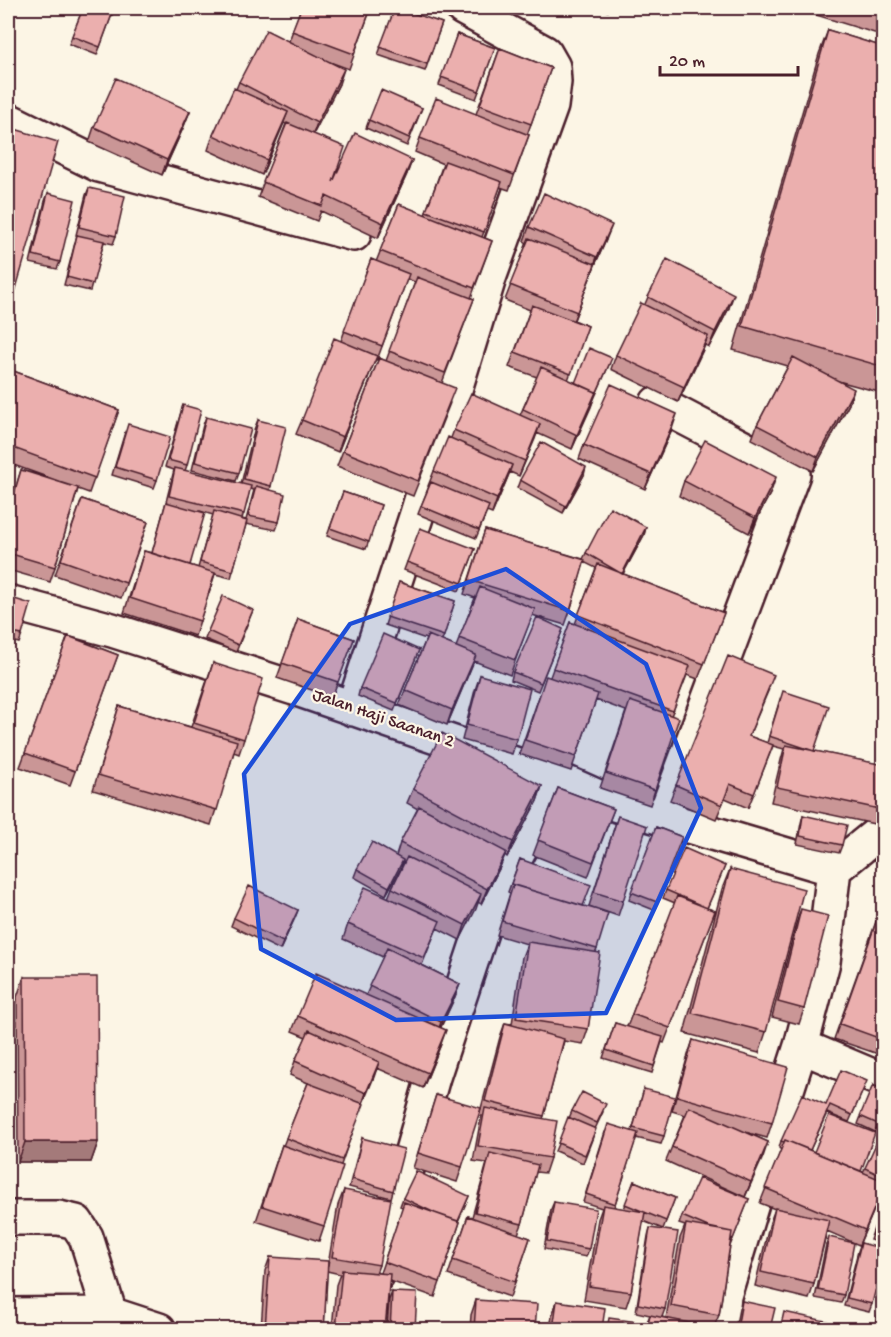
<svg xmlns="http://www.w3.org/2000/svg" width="891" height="1337" font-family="'Gochi Hand',sans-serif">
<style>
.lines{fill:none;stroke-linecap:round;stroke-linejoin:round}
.minor-casing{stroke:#4a1f2b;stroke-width:38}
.minor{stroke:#fcf5e5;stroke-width:33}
.wall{fill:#ca9696;stroke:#4a1f2b;stroke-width:1.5;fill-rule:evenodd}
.shaded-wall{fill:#a47a7a;stroke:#4a1f2b;stroke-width:1.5}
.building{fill:#ebafae;stroke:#4a1f2b;stroke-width:1.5}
.marked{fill:#1d4ed8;fill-opacity:0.2;stroke:#1d4ed8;stroke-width:4.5;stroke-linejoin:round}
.labels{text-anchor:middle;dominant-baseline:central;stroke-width:4.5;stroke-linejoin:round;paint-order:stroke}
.street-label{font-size:18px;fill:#4a1f2b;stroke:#fcf5e5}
</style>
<rect width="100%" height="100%" fill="#fcf5e5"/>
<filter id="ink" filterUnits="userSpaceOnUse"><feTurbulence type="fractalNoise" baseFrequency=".0167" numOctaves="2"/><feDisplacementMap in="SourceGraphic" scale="12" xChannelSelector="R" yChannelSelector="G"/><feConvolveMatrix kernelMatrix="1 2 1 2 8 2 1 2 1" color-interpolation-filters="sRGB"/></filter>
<g filter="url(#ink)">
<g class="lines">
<defs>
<path id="minor" d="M 8,120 L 99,165 L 354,234
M 657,403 L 793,474 L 664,818
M 8,602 L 112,630 L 294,688 L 558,779 L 614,804 L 834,869 L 876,835 L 884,832
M 353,709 L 417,514 L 489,278 L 551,106 L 554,82 L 553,67 L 545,53 L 463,8
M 801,1046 L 884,1081
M 8,1218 L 59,1218 L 76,1222 L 86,1237 L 110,1314
M 377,1275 L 433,1077 L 490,905 L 558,779
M 8,1315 L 110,1314 L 159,1330
M 720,1330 L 724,1296 L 775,1127 L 801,1046 L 823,962 L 834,869"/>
</defs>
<use href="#minor" class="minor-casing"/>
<use href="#minor" class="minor"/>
</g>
<path class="wall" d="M 83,8 L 114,9 L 97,55 L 69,44 Z
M 301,8 L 371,8 L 349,69 L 330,62 L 339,84 L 313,134 L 333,182 L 412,160 L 407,174 L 378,238 L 321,211 L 317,221 L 258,197 L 286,124 L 284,123 L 262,175 L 208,150 L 213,135 L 236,89 L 239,82 L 289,41 Z
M 395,8 L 442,23 L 425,71 L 378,55 Z
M 598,8 L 610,8 L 608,11 Z
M 794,8 L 884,8 L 884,36 Z
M 828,30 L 884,47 L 884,379 L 879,392 L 838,381 L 849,404 L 813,471 L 752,439 L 757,425 L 788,366 L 733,350 L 819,54 Z
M 457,34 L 495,48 L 476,99 L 439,85 Z
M 500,48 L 551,68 L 527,135 L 529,135 L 509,190 L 500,187 L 482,237 L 492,241 L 471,298 L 474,299 L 442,383 L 450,403 L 413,496 L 337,466 L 379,358 L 386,361 L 415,282 L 407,279 L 377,360 L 375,360 L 338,452 L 296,434 L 302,420 L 341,341 L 371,259 L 376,262 L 399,204 L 425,215 L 443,164 L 415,152 L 420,138 L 476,114 Z
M 422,108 L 407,146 L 366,128 L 369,120 Z
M 190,111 L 184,126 L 162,175 L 89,142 L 94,127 Z
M 89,188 L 116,236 L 113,244 L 104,242 L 90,291 L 64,285 L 77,235 L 76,235 L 86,195 Z
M 48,193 L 60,262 L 57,269 L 30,263 L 45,201 Z
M 529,227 L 606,240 L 595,265 L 574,320 L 588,326 L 568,380 L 575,383 L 609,365 L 572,449 L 537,433 L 519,476 L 510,472 L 492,514 L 487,512 L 476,538 L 418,514 L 429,486 L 428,486 L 434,471 L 451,438 L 454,430 L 520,415 L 537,377 L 509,367 L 530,310 L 505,300 L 527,243 L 524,241 Z
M 648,297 L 729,308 L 709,347 L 705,345 L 678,402 L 611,369 L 616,355 L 645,304 Z
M 8,369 L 119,410 L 89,493 L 78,489 L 55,567 L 50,582 L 8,570 L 8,511 L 21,470 L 61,482 L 8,463 Z
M 183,405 L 187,465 L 185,471 L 241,484 L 255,427 L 258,420 L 271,486 L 270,490 L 279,522 L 276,530 L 246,524 L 231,578 L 215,574 L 195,636 L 124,613 L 144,551 L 152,553 L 166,502 L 174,470 L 165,467 ZM 250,489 L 254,490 L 246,520 L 242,519 ZM 200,511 L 213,515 L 198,568 L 190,565 Z
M 206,417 L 239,473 L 236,481 L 192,470 L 203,425 Z
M 672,429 L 645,489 L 579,459 L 584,445 Z
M 125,432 L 157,480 L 154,488 L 112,475 Z
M 584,475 L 563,513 L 517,488 L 520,480 Z
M 684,481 L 771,492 L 749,533 L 679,496 Z
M 343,492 L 381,505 L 366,549 L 327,536 Z
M 82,499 L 148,522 L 121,598 L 55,575 Z
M 646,527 L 644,535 L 623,574 L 724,613 L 698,679 L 687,675 L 671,716 L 655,790 L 650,805 L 600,788 L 626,711 L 596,700 L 571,771 L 519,754 L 541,691 L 550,677 L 570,622 L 575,624 L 596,568 L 584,562 L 570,611 L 565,625 L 532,615 L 510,675 L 474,661 L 447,725 L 399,705 L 426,639 L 385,625 L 399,582 L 455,601 L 442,641 L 456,647 L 475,598 L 464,594 L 485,530 L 583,559 L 586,553 Z
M 475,549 L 459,591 L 404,570 L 407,562 Z
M 8,598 L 22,635 L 19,643 L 8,640 Z
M 253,610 L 236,652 L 205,639 L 208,631 Z
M 298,619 L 354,639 L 332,697 L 277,678 Z
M 563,629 L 538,691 L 511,680 L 513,672 Z
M 68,636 L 118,655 L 70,785 L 20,767 Z
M 419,650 L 394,711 L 358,696 L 360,688 Z
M 213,663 L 244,739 L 239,754 L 234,752 L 211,825 L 93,790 L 119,706 L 191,727 Z
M 480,675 L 517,739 L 512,754 L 462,740 L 475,690 Z
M 769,689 L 749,736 L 767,743 L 780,699 L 814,751 L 884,765 L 884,826 L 771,802 L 781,760 L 784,749 L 773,746 L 748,808 L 725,798 L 716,819 L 670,800 L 676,785 Z
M 542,786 L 537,801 L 507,857 L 505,855 L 500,867 L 481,904 L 478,902 L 460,940 L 437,928 L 422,965 L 460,984 L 454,999 L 441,1027 L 441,1044 L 423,1088 L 377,1068 L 362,1104 L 341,1165 L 324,1226 L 319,1241 L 256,1221 L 282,1145 L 283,1146 L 308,1083 L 290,1075 L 295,1061 L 306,1037 L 292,1031 L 298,1016 L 366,995 L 383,957 L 343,939 L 348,924 L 388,898 L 392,888 L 404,863 L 403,862 L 386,895 L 354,877 L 357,869 L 396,856 L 400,843 L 418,809 L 407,803 L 413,789 Z
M 558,788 L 614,809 L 588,877 L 533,855 Z
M 803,815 L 842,845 L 839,853 L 797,844 L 801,823 Z
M 618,816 L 623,901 L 618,916 L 589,906 Z
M 656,827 L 682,837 L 654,910 L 629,900 Z
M 520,859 L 583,906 L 597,949 L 596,952 L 588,1029 L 583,1044 L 564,1041 L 543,1119 L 550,1158 L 545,1173 L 536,1172 L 522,1224 L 518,1234 L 530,1238 L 510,1297 L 448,1275 L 468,1216 L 472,1217 L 487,1163 L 473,1161 L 480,1123 L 482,1116 L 479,1116 L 500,1037 L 505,1023 L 512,1024 L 522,957 L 527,944 L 497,935 L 510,893 L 508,892 Z
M 725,866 L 707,908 L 715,911 L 664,1043 L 662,1042 L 652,1073 L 603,1058 L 615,1023 L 627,1027 L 675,903 L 663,898 L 666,890 Z
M 730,869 L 766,1032 L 759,1053 L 684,1033 L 722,889 Z
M 884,899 L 884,1056 L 834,1039 Z
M 801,909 L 804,1009 L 799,1024 L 772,1017 L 796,924 Z
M 298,910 L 280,950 L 231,926 L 234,918 Z
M 24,977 L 98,1142 L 91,1162 L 18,1162 L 17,997 Z
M 693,1040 L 772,1123 L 767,1138 L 745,1132 L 768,1142 L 745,1197 L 666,1161 L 685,1115 L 672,1111 L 688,1055 Z
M 873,1085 L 884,1112 L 875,1132 L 858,1124 Z
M 864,1088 L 849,1122 L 827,1113 L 810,1150 L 863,1172 L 884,1134 L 884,1186 L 859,1245 L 827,1231 L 814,1284 L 809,1299 L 755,1286 L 770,1222 L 775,1209 L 760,1203 L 781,1150 L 779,1148 L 781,1141 L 826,1105 Z
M 644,1089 L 664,1136 L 661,1144 L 636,1138 L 614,1207 L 624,1209 L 634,1181 L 675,1198 L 663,1229 L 643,1221 L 631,1292 L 626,1307 L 584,1300 L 598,1219 L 602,1208 L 583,1202 L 605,1132 L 632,1131 Z
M 436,1095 L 462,1167 L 457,1182 L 413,1168 Z
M 572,1111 L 603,1112 L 595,1129 L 593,1137 L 583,1163 L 555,1151 Z
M 362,1138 L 393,1191 L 391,1198 L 349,1187 Z
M 344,1190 L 379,1265 L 376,1273 L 380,1273 L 403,1207 L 400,1206 L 403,1198 L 469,1196 L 458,1221 L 460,1222 L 435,1297 L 390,1281 L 385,1329 L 332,1329 L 336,1285 L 340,1274 L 327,1271 L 324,1329 L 261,1329 L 265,1271 L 270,1257 L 328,1265 L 338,1205 Z
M 749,1199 L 730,1246 L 719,1315 L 713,1329 L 644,1329 L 650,1315 L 636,1312 L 648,1236 L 650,1228 L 665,1309 L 662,1317 L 666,1318 L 680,1238 L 685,1226 L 679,1224 L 682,1216 Z
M 884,1199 L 884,1244 L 870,1240 Z
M 554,1202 L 589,1249 L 586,1257 L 544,1249 L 551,1209 Z
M 829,1237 L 844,1295 L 841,1303 L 815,1298 L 826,1245 Z
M 861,1243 L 872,1304 L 869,1312 L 844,1306 L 858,1251 Z
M 884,1291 L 884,1329 L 874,1329 Z
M 392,1292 L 415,1329 L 387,1329 L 389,1300 Z
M 476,1300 L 535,1329 L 470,1329 L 471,1315 Z
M 557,1301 L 602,1329 L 550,1329 L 552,1316 Z
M 742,1301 L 770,1329 L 735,1329 L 739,1309 Z"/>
<path class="shaded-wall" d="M 344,69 L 339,84 L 312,137 L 317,123 Z
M 190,111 L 184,126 L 162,175 L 167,160 Z
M 288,112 L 282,127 L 262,175 L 267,160 Z
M 412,160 L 407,174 L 378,238 L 383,223 Z
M 612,225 L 606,240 L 595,265 L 571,327 L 597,257 Z
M 734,294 L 729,308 L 709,347 L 715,332 Z
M 708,336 L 703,350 L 678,402 L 684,387 Z
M 377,356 L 371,370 L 338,452 L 343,437 Z
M 854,389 L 849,404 L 813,471 L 818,457 Z
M 596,392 L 591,407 L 572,449 L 577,435 Z
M 677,414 L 672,429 L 645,489 L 651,474 Z
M 540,424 L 535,439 L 519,476 L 525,461 Z
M 512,465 L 507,479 L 492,514 L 497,499 Z
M 586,467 L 584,475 L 563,513 L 566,506 Z
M 776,477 L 771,492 L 749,533 L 755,518 Z
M 646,527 L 644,535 L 619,581 L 622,574 Z
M 476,655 L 470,670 L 447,725 L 452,710 Z
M 542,786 L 537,801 L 507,857 L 513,842 Z
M 506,852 L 500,867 L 481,904 L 487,889 Z
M 403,860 L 401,868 L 386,895 L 389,887 Z
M 481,894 L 476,909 L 460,940 L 465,925 Z
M 298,910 L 295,918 L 280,950 L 283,942 Z
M 460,984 L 454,999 L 436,1037 L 441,1022 Z
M 446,1030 L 441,1044 L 423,1088 L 428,1073 Z
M 379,1062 L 374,1077 L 361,1108 L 366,1093 Z
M 25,1142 L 98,1142 L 91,1162 L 18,1162 Z
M 768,1142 L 763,1157 L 745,1197 L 751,1182 Z
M 884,1185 L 880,1196 L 859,1245 L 865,1230 Z"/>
<path class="building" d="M 83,8 L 110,8 L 114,9 L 100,47 L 72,36 Z
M 301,8 L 371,8 L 354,54 L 292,31 Z
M 395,8 L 398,8 L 442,23 L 427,64 L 380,47 Z
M 266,30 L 344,69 L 317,123 L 239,82 Z
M 828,30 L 884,47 L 884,367 L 742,326 Z
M 457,34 L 495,48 L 479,91 L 441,77 Z
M 500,48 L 551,68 L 531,124 L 480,105 Z
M 116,78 L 190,111 L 167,160 L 94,127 Z
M 234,88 L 288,112 L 267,160 L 213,135 Z
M 381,90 L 422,108 L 409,138 L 369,120 Z
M 436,98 L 529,135 L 514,175 L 420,138 Z
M 287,123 L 345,147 L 333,182 L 355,133 L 412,160 L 383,223 L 326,196 L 322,206 L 263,182 Z
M 8,127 L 58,142 L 9,313 L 8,312 Z
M 445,161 L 502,182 L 484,232 L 426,211 Z
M 89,188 L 125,196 L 116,236 L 79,227 Z
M 48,193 L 75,200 L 60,262 L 33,255 Z
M 544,193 L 612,225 L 597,257 L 529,227 Z
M 399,204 L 492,241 L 474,288 L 380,251 Z
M 77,235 L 104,241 L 93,284 L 67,277 Z
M 529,238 L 595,264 L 577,312 L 510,285 Z
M 371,259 L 409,274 L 382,346 L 344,331 Z
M 667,259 L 734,294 L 715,332 L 648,297 Z
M 417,277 L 474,299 L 445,373 L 389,351 Z
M 641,303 L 708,336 L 684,387 L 616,355 Z
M 532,305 L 588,326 L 571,374 L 515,352 Z
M 334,338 L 377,356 L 343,437 L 302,420 Z
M 589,348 L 612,358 L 596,394 L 596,392 L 575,383 Z
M 793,357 L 854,389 L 818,457 L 757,425 Z
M 379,358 L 455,388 L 418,481 L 343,451 Z
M 541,367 L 596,392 L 577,435 L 523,409 Z
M 8,369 L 119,410 L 95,478 L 8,446 Z
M 611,384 L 677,414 L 651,474 L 584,445 Z
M 471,393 L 540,424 L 525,461 L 454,430 Z
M 183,405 L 201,410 L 187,465 L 168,460 Z
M 206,417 L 251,429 L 239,473 L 195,462 Z
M 258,420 L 286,427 L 271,486 L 244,479 Z
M 128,424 L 170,437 L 157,480 L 115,467 Z
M 448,437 L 512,465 L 497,499 L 434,471 Z
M 705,440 L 776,477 L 755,518 L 684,481 Z
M 541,442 L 586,467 L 566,506 L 520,480 Z
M 175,468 L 251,486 L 244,514 L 169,496 Z
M 21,470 L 78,488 L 55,567 L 8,553 L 8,514 Z
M 431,482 L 489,506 L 479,530 L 421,506 Z
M 256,486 L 285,494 L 279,522 L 248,516 Z
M 343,492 L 381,505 L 369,542 L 330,528 Z
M 82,499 L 148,522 L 126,583 L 61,560 Z
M 166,502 L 205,513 L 190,565 L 152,553 Z
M 610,507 L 646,527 L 622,574 L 586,553 Z
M 214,511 L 247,521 L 233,571 L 200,562 Z
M 420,528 L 475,549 L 462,583 L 407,562 Z
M 485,530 L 585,560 L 570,611 L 469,580 Z
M 144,551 L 215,573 L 200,621 L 130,598 Z
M 598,564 L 724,613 L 704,664 L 578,615 Z
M 399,582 L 455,601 L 444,636 L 387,617 Z
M 480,587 L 535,609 L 515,660 L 459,638 Z
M 223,596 L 253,610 L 238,645 L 208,631 Z
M 8,597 L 31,604 L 22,635 L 8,632 Z
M 537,617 L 563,629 L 541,683 L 513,672 Z
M 298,619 L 354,639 L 338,682 L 282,663 Z
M 570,622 L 690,666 L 673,711 L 553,668 Z
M 383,634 L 419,650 L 397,703 L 360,688 Z
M 428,635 L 476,655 L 452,710 L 405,690 Z
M 68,636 L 118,655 L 75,771 L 25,753 Z
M 728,656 L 774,675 L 749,736 L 773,745 L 754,794 L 730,784 L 722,805 L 676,785 Z
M 213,663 L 263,679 L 244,739 L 194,723 Z
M 480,675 L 530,689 L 517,739 L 467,725 Z
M 546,676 L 598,694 L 576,757 L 525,740 Z
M 783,691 L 829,706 L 814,751 L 769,736 Z
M 630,701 L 679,718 L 655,790 L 606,773 Z
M 119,706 L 237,741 L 217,810 L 98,775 Z
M 442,733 L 542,786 L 513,842 L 413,789 Z
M 786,745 L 884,765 L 884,810 L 777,787 Z
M 558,788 L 614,809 L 593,862 L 538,840 Z
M 419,806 L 506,852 L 487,889 L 400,843 Z
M 803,815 L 847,825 L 842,845 L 800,836 Z
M 618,816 L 647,826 L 623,901 L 594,892 Z
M 656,827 L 682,837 L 657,902 L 631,892 Z
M 372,842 L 403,860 L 389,887 L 357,869 Z
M 684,848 L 725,866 L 707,908 L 666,890 Z
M 407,857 L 481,894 L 465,925 L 392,888 Z
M 520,859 L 591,885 L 583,906 L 511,884 Z
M 730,869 L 804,889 L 766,1032 L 692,1013 Z
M 513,885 L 608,913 L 597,949 L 502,921 Z
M 249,886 L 298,910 L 283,942 L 234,918 Z
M 365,887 L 440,921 L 424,958 L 348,924 Z
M 677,896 L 715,911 L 670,1028 L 632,1014 Z
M 884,900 L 884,1040 L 840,1024 Z
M 801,909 L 828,916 L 804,1009 L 778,1002 Z
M 528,942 L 600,953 L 588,1029 L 516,1018 Z
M 387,948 L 460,984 L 441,1022 L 369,986 Z
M 316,973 L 446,1030 L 428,1073 L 298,1016 Z
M 24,977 L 97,977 L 98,1142 L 25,1142 Z
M 505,1023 L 564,1039 L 544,1116 L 485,1101 Z
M 615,1023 L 663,1037 L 654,1066 L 606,1050 Z
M 309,1030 L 379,1062 L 366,1093 L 295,1061 Z
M 693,1040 L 788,1067 L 772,1123 L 677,1096 Z
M 841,1070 L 867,1081 L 852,1115 L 830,1105 L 810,1150 L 785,1140 L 784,1142 L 781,1141 L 802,1094 L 826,1105 Z
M 308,1083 L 364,1104 L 342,1160 L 286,1138 Z
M 873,1085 L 884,1090 L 884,1111 L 878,1124 L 860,1116 Z
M 644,1089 L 675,1097 L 664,1136 L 633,1128 Z
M 582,1092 L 606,1104 L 597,1123 L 572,1111 Z
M 436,1095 L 481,1108 L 462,1167 L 418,1153 Z
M 689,1107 L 768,1142 L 751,1182 L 672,1147 Z
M 485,1108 L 557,1121 L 550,1158 L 478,1146 Z
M 829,1115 L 875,1133 L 861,1171 L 814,1152 Z
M 568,1117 L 596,1129 L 585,1155 L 558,1143 Z
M 608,1124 L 638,1133 L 615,1204 L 586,1194 Z
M 881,1133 L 884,1134 L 884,1177 L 865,1168 Z
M 362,1138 L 404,1149 L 393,1191 L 352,1179 Z
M 785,1140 L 884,1181 L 884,1185 L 865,1230 L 765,1188 Z
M 282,1145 L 343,1166 L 324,1226 L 262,1206 Z
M 490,1153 L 538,1165 L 522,1224 L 475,1212 Z
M 416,1171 L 469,1196 L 458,1221 L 435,1213 L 403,1198 Z
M 699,1178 L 749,1199 L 733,1239 L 731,1238 L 732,1232 L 708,1227 L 682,1216 Z
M 634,1181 L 675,1198 L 666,1221 L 625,1204 Z
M 344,1190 L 391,1199 L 379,1265 L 332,1257 Z
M 884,1199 L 884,1236 L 873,1233 Z
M 404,1202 L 460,1222 L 440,1282 L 384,1262 Z
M 554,1202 L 596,1209 L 589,1249 L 547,1241 Z
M 603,1205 L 645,1212 L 631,1292 L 589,1286 Z
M 775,1208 L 829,1220 L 814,1284 L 761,1272 Z
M 468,1216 L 530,1238 L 515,1282 L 453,1260 Z
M 686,1224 L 732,1232 L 719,1315 L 671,1306 Z
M 650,1228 L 678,1232 L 665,1309 L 638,1304 Z
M 829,1237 L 854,1243 L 844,1295 L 818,1290 Z
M 861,1243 L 884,1249 L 884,1255 L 872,1304 L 847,1298 Z
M 270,1257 L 328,1261 L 324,1329 L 265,1329 Z
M 342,1270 L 390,1274 L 385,1329 L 336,1329 Z
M 392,1292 L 417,1293 L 415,1329 L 390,1329 Z
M 884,1295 L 884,1327 L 876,1326 Z
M 476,1300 L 537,1304 L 535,1329 L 474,1329 Z
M 557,1301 L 605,1308 L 602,1329 L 553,1329 Z
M 742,1301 L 775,1308 L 770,1329 L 737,1329 Z
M 784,1312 L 844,1325 L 843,1329 L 780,1329 Z
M 650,1315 L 714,1328 L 713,1329 L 647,1329 Z
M 609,1318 L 637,1322 L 636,1329 L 607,1329 Z"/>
</g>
<path class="marked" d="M 506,569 L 646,664 L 701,808 L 606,1013 L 396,1020 L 261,949 L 244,774 L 350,624 Z"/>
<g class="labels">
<g class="street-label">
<text transform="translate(383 719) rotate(19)">Jalan Haji Saanan 2</text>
</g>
</g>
<rect width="891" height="1337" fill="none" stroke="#fcf5e5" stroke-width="30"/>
<rect x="15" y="15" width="861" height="1307" fill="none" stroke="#4a1f2b" stroke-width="2" filter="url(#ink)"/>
<path d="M660 66v9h138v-9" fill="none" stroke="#4a1f2b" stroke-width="3"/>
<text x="669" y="66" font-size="18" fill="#4a1f2b" stroke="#fcf5e5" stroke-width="4.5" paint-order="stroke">20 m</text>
</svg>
